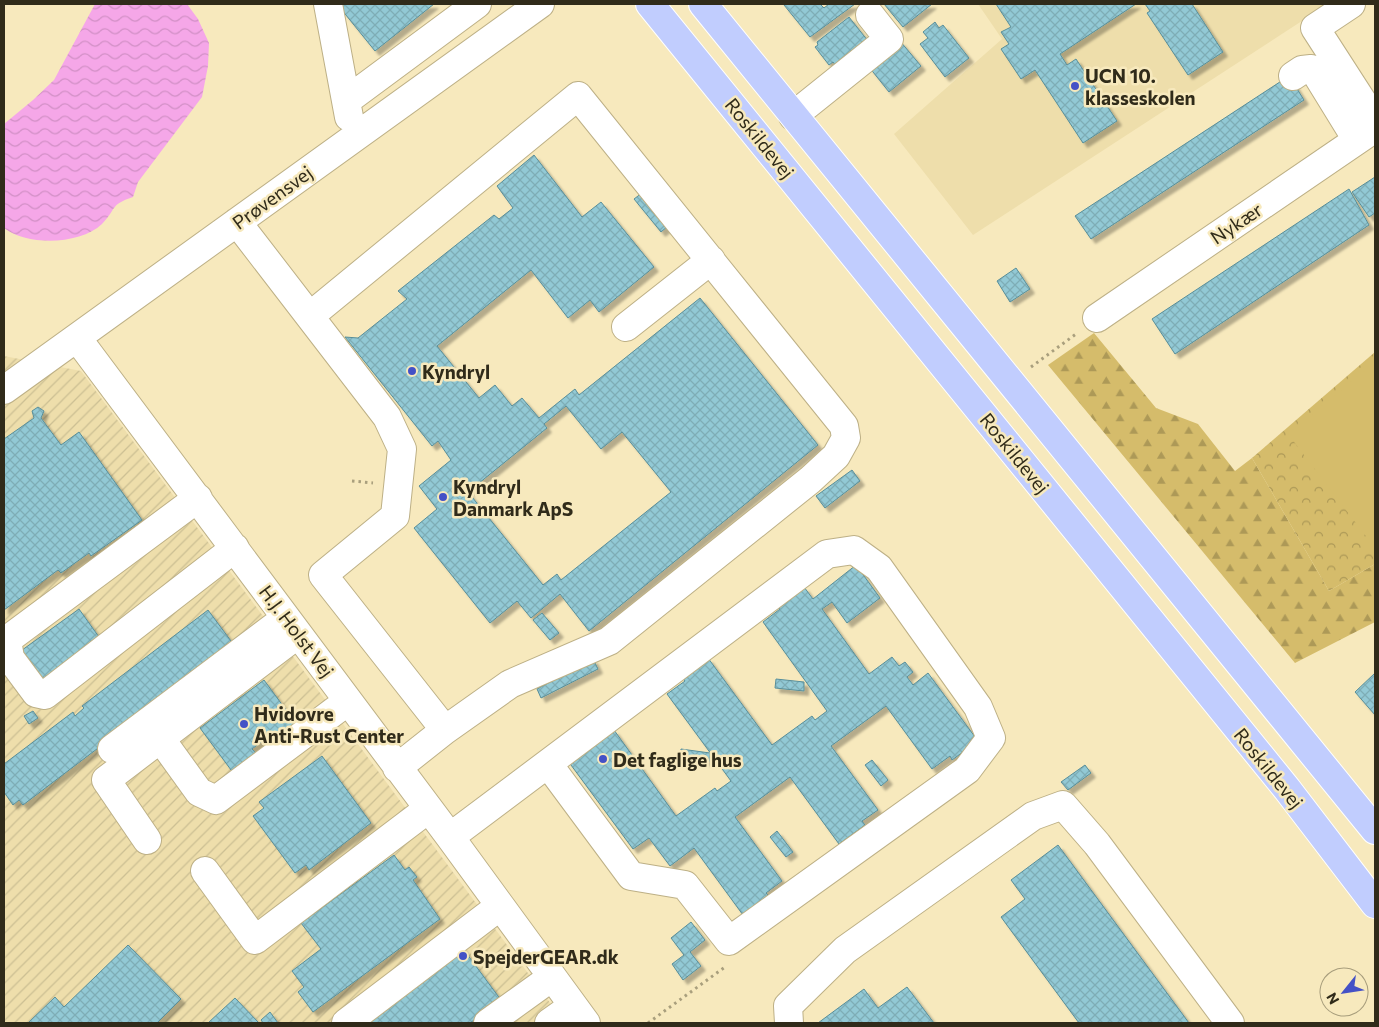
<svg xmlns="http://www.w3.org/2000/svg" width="1379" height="1027" font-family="Commissioner,sans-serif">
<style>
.built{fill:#eedeab}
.industrial{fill:url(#industrial-furrows)}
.forest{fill:url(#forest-firs)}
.park{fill:url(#park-crowns)}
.garden{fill:#d5bc6b}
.water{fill:url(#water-waves)}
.building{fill:url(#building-cross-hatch);stroke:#588e99;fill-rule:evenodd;filter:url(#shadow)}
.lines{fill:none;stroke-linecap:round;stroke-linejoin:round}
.minor-casing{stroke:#bdb086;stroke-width:30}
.major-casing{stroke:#fff;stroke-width:30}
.path{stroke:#a99f7d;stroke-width:3;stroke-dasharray:2.5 4;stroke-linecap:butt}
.minor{stroke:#fff;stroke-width:28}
.major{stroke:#c1cdfe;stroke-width:28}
.poi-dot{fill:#4451c6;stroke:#f7e9bd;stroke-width:2}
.labels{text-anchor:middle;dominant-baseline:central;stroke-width:5;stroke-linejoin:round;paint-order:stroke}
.poi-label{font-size:19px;font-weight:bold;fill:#302b1a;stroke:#f7e9bd;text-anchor:start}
.street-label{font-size:19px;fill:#302b1a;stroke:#f7e9bd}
</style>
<defs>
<pattern id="industrial-furrows" width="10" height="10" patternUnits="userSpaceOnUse" patternTransform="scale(1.25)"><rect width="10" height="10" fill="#eedeab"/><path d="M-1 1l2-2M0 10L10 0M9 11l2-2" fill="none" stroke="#ccbf93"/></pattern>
<pattern id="forest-firs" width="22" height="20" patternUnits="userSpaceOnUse" patternTransform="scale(1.25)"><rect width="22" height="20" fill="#d5bc6b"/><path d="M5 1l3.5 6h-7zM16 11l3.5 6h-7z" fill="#ad9957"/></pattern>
<pattern id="park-crowns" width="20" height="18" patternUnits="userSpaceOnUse" patternTransform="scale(1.25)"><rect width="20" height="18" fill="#d5bc6b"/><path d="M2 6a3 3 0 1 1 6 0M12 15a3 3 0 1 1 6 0" fill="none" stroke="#ad9957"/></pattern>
<pattern id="water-waves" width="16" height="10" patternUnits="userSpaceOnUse" patternTransform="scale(1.25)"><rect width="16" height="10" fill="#f5a7e8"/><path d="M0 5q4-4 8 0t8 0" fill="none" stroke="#d290c6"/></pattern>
<pattern id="building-cross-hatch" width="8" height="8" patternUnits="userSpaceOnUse" patternTransform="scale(1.25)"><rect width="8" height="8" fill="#92c9d5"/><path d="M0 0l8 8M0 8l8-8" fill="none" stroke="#7eadb6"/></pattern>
<filter id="shadow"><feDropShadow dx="4.5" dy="4.5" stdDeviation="1" flood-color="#0004"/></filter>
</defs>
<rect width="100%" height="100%" fill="#f7e9bd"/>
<path class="built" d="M 978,4 L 1328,4 L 973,235 L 894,134 L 1002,39 Z"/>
<path class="industrial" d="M 4,356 L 81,371 L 565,1023 L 4,1023 Z"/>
<path class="forest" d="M 1094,333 L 1156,408 L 1198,424 L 1235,471 L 1252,458 L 1329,591 L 1375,564 L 1375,622 L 1295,663 L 1048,365 Z"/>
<path class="park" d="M 1375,352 L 1375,564 L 1329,591 L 1252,458 Z"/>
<path class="garden" d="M 1375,362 L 1375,548 L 1288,434 Z"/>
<path class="water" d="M 95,4 L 187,4 L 198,19 L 209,43 L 208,66 L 202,97 L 138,182 L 133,197 C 109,205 117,209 102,224 C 80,245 27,246 4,228 L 4,124 L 33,100 L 54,80 Z"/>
<path class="building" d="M 337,4 L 434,4 L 375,51 Z
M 786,4 L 820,4 L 824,8 L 829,4 L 855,4 L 810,37 L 784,5 Z
M 884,4 L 932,4 L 903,27 Z
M 996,4 L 1136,4 L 1060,54 L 1067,65 L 1076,59 L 1117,121 L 1083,143 L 1035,70 L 1021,79 L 1001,49 L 1009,44 L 1001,32 L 1011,27 Z
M 1145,4 L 1192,4 L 1223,52 L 1188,75 L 1147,13 L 1150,11 Z
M 849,17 L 868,41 L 836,66 L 833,62 L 829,65 L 815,47 L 818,45 L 817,42 Z
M 935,22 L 939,28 L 943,25 L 969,58 L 945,77 L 920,44 L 928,38 L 923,32 Z
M 900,41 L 921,66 L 889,92 L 869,67 Z
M 1289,76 L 1304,100 L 1091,239 L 1075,216 Z
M 534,155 L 582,217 L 601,202 L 654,267 L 599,312 L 590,300 L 568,318 L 531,270 L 437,346 L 479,398 L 495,385 L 512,406 L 522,398 L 539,418 L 575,389 L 579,395 L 700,298 L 818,445 L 589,631 L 560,594 L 531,618 L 517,601 L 490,623 L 414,528 L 437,509 L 419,486 L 451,460 L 438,441 L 432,446 L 345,337 L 358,338 L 407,299 L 398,291 L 494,215 L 499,219 L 513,208 L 497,186 ZM 566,406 L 601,449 L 622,432 L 671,492 L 561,580 L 557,574 L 543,585 L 468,492 L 547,428 L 544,424 Z
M 1375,177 L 1375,213 L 1369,217 L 1352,192 Z
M 1349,189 L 1369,225 L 1175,354 L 1152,319 Z
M 642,193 L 668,226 L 661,232 L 634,199 Z
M 1016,268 L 1030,289 L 1010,302 L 997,281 Z
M 38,407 L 44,411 L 41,418 L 61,445 L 79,432 L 142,520 L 91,556 L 89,553 L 61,573 L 58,570 L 4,610 L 4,439 L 34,418 L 32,411 Z
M 852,470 L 860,481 L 825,508 L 816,496 Z
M 856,565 L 880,598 L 847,623 L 832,602 L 822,609 L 869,674 L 892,657 L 899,666 L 905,662 L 913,672 L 907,677 L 913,685 L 928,673 L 978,741 L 952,760 L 950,756 L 932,769 L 886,706 L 831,746 L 878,810 L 862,821 L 865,825 L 839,844 L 790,777 L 735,817 L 782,881 L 766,893 L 769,896 L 743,915 L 694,848 L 670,866 L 649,838 L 633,849 L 568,761 L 614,730 L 676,816 L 715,788 L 717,791 L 731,781 L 667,694 L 685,681 L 682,677 L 708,658 L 772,745 L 812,716 L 815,720 L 827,711 L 763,622 L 780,609 L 778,606 L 804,587 L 813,599 Z
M 79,609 L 104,644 L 43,688 L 18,653 Z
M 208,610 L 234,645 L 23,805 L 19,800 L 13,805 L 4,792 L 4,764 L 73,712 L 75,716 L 84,708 L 82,706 Z
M 542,613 L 559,633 L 550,640 L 533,620 Z
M 593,659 L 598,669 L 541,698 L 537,689 Z
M 1375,673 L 1375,715 L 1355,692 Z
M 776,679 L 804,682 L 804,691 L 775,688 Z
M 264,680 L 300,729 L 277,747 L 269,736 L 252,749 L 261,759 L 237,778 L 200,728 Z
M 33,711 L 38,718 L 29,724 L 24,716 Z
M 681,749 L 710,753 L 709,762 L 680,758 Z
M 322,756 L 371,823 L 309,870 L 306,865 L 295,873 L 253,816 L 264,808 L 259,802 Z
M 872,760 L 888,780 L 881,786 L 865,765 Z
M 1085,765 L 1091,773 L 1068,790 L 1061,782 Z
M 777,831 L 793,852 L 786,857 L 770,837 Z
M 1058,845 L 1189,1023 L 1079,1023 L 1001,917 L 1025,899 L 1011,880 Z
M 394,855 L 405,870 L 409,867 L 417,877 L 413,880 L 440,919 L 313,1012 L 298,992 L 304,987 L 292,971 L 321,949 L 301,923 Z
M 691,922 L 705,940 L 690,952 L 701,966 L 683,980 L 672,964 L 684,955 L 671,938 Z
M 128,945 L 181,999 L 157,1023 L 28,1023 L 55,997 L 64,1007 Z
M 461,946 L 501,1000 L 470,1023 L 356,1023 Z
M 907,987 L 934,1023 L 818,1023 L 864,989 L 878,1008 Z
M 235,998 L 259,1023 L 208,1023 Z
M 270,1012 L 278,1023 L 263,1023 L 261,1020 Z"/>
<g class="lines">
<defs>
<path id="minor" d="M 328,4 L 349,117
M 1351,4 L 1315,28 L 1375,121
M 1293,76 L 1302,70 L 1311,69 L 1317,75 L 1357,140
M 346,101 L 477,4
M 793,116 L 889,39 L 870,15
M 237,222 L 387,417 L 402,449 L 395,516 L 323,575 L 445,730
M 310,316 L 578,96 L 844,426 L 846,438 L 836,456 L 810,480 L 609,641 L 510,684 L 445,730 L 397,768
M 1097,318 L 1375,128
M 626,327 L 711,260
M 77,338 L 450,837 L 586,1023
M 4,390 L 540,4
M 198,498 L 7,640 L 10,658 L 36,693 L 45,695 L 235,548
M 160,738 L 199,792 L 216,800 L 348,701
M 112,749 L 286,618
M 450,837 L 827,554 L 854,550 L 879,568 L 978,707 L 991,738 L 967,770 L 729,941 L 685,885 L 631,876 L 548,764
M 147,840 L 106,780 L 298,634
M 205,871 L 255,940 L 428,809
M 346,1023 L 500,906
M 488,1023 L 552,977
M 549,1023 L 573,1006
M 789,1023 L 788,1006 L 845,950 L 1033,816 L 1063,805 L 1097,844 L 1230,1023"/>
<path id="major" d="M 650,4 L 1287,789 L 1375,904
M 703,4 L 1375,830"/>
</defs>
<use href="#minor" class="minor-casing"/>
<use href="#major" class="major-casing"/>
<path class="path" d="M 1031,367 L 1076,334
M 352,481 L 373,483
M 648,1023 L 725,967"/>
<use href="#minor" class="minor"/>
<use href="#major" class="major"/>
</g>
<g class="poi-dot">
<circle cx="1075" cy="86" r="5"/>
<circle cx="412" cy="371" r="5"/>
<circle cx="443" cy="497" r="5"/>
<circle cx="244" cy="724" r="5"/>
<circle cx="603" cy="759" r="5"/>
<circle cx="463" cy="956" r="5"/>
</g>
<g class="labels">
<g class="poi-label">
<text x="1085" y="75">UCN 10.<tspan x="1085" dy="22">klasseskolen</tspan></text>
<text x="422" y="371">Kyndryl</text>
<text x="453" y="486">Kyndryl<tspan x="453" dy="22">Danmark ApS</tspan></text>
<text x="254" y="713">Hvidovre<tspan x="254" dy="22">Anti-Rust Center</tspan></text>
<text x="613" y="759">Det faglige hus</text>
<text x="473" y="956">SpejderGEAR.dk</text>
</g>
<g class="street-label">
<text transform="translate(760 138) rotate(51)">Roskildevej</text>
<text transform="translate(272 197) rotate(-36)">Prøvensvej</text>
<text transform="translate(1236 223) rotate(-34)">Nykær</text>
<text transform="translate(1015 453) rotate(51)">Roskildevej</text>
<text transform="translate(297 631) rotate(53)">H.J. Holst Vej</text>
<text transform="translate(1269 768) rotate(51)">Roskildevej</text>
</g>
</g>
<rect width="1379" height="1027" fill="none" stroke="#302b1a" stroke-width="10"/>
<g transform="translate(1344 992) rotate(240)"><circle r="24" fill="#f7e9bd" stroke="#a79d7c"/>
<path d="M0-4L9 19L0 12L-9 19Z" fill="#4451c6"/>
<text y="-8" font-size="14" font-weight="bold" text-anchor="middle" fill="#302b1a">N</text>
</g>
</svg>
